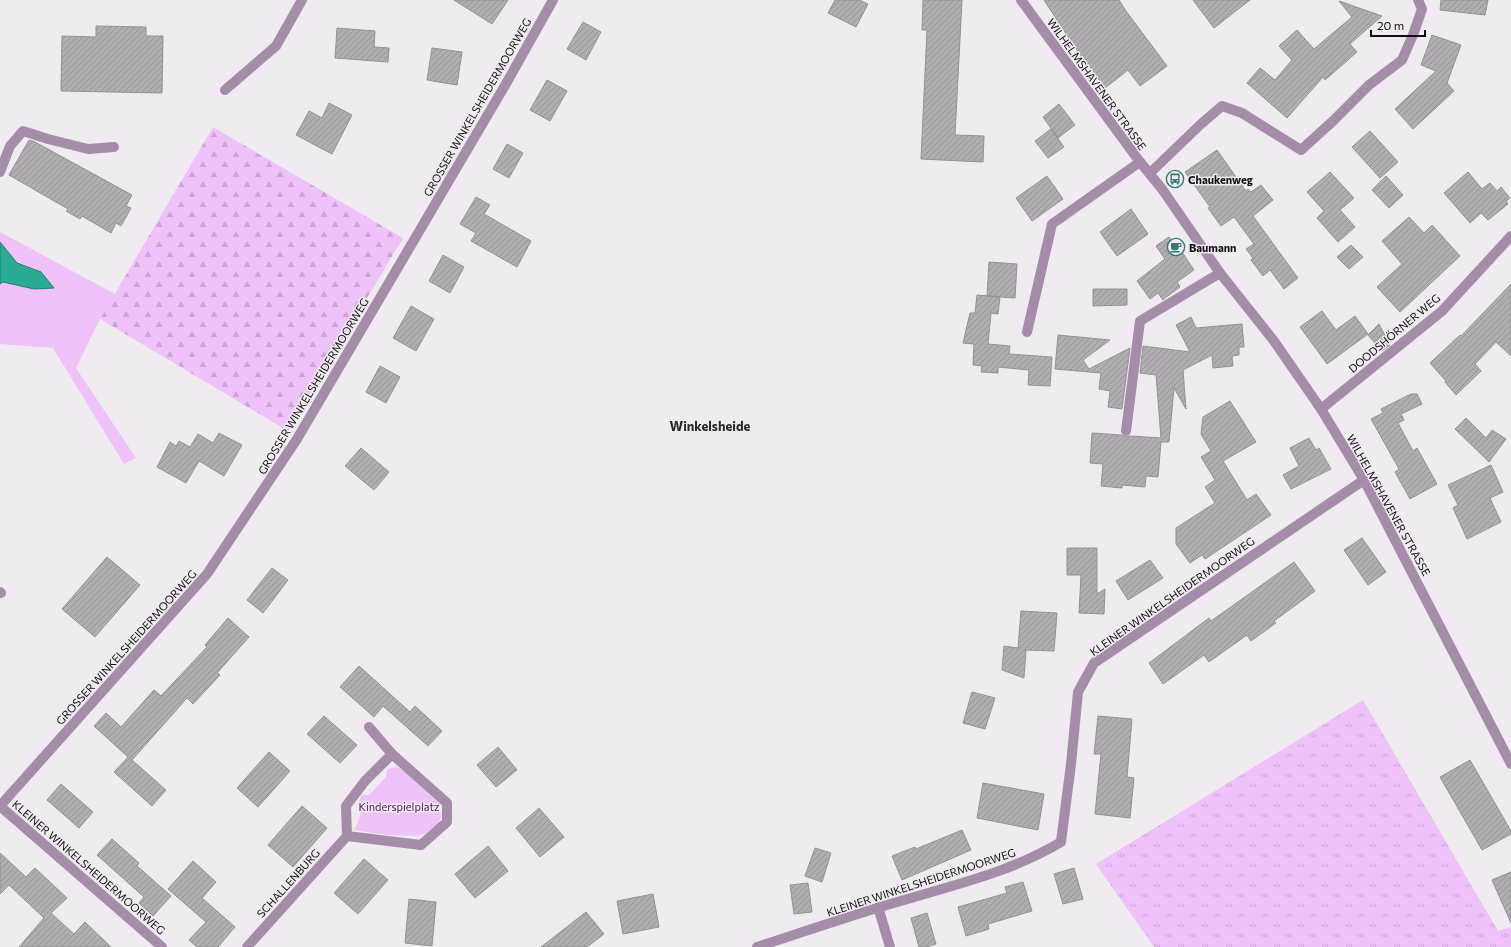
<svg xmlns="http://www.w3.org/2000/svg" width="1511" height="947" font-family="Commissioner,sans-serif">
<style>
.grass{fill:url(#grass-tufts)}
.forest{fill:url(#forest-firs)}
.park{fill:#efc3fa}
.water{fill:#2baa96;stroke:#237c6e}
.building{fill:url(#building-hatch);stroke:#949195}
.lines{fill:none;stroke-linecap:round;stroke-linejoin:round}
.service{stroke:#a58daa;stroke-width:10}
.minor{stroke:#a58daa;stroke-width:10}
.tertiary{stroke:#a58daa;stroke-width:10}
.labels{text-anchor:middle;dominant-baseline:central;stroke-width:3;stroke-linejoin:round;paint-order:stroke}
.street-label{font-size:11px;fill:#100f11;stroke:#efebf0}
.poi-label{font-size:11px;font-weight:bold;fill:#100f11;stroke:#efebf0;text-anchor:start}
.park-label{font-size:11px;fill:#500b5e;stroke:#efebf0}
.quarter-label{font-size:13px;font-weight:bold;fill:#2b282b;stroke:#efebf0}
</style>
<defs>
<pattern id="grass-tufts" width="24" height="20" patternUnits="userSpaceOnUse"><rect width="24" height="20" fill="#efc3fa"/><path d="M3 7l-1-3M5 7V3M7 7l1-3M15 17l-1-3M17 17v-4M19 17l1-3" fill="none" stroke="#cca6d5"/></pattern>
<pattern id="forest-firs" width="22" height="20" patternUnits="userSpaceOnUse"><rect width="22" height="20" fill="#efc3fa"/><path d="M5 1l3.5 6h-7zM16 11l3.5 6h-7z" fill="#cca6d5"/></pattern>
<pattern id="building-hatch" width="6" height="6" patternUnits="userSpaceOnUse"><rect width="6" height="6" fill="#b1adb2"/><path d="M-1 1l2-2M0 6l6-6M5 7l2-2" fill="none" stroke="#979498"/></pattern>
</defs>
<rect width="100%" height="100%" fill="#efebf0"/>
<path class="grass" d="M 1363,700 L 1498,931 L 1511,927 L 1511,947 L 1154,947 L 1096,864 Z"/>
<path class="forest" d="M 213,127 L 403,238 L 288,431 L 100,319 Z"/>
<path class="park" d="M 0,232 L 115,294 L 100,319 L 76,368 L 136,458 L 124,464 L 53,348 L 0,344 Z
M 397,767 L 407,773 L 439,804 L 441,816 L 438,825 L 426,833 L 417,836 L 387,835 L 354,830 C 360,821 362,812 358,803 L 362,795 L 369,795 L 386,777 L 387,769 Z"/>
<path class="water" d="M 0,242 L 17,263 L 41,272 L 54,288 L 34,289 L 3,282 L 0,284 Z"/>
<path class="building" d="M 454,0 L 508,0 L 492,24 Z
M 835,0 L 859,0 L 868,4 L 856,27 L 828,13 Z
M 923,0 L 962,0 L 955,135 L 984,136 L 983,162 L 921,159 L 927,30 L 922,30 Z
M 1044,0 L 1119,0 L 1126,11 L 1167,66 L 1140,86 L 1128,70 L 1105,88 L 1074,46 Z
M 1193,0 L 1250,0 L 1214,28 Z
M 1441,0 L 1488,0 L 1485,15 L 1440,10 Z
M 1339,1 L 1382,16 L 1350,44 L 1357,52 L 1325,80 L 1323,77 L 1287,118 L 1247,83 L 1260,68 L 1275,80 L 1292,60 L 1279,46 L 1297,30 L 1314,49 L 1352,17 Z
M 583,22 L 601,32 L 586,60 L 567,49 Z
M 96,26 L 146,27 L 146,36 L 163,36 L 162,93 L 61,91 L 62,36 L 96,37 Z
M 337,28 L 375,31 L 374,47 L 389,48 L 388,62 L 335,58 Z
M 1432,35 L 1461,45 L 1447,83 L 1454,91 L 1413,129 L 1395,109 L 1436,71 L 1421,65 Z
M 432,48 L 462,52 L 457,85 L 427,80 Z
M 547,80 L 567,91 L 550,121 L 530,110 Z
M 329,103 L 352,115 L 332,154 L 296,135 L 309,111 L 322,118 Z
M 1059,104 L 1075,125 L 1058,138 L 1043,117 Z
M 1051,129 L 1064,147 L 1048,158 L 1035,141 Z
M 1370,131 L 1398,162 L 1380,178 L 1352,147 Z
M 29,140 L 35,142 L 132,195 L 126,206 L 131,208 L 121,226 L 116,223 L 111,233 L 82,216 L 80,219 L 66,211 L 68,209 L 9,175 Z
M 507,144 L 523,153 L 509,178 L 493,169 Z
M 1217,150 L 1246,191 L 1248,189 L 1251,192 L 1261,185 L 1273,200 L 1253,216 L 1298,278 L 1284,289 L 1270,270 L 1263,276 L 1251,260 L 1253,258 L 1246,249 L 1254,244 L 1234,217 L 1221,226 L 1208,208 L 1210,207 L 1185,172 Z
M 1330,172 L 1354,198 L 1340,210 L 1355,227 L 1338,242 L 1317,218 L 1324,211 L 1307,192 Z
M 1468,172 L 1482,189 L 1490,183 L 1497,191 L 1501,187 L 1510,198 L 1506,201 L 1508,204 L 1488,220 L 1481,213 L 1470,223 L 1444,193 Z
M 1047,176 L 1063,199 L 1032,221 L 1016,198 Z
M 1386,176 L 1403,195 L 1389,208 L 1372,190 Z
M 476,197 L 490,205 L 484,214 L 531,241 L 517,267 L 471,241 L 476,233 L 460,224 Z
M 1131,209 L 1148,234 L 1117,256 L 1100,232 Z
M 1409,217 L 1424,233 L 1432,225 L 1460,256 L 1400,312 L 1377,287 L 1402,264 L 1382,241 Z
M 1169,237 L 1181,253 L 1182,252 L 1194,270 L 1177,282 L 1180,287 L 1165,298 L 1163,300 L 1158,293 L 1150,299 L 1137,281 L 1165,259 L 1156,246 Z
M 1351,245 L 1363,257 L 1349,269 L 1337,257 Z
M 443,255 L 464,267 L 450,293 L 429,281 Z
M 989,262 L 1017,264 L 1015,298 L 987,296 Z
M 1511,284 L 1511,356 L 1496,342 L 1475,364 L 1481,371 L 1456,395 L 1445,382 L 1446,381 L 1430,363 L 1460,335 L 1461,336 Z
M 1093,289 L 1127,289 L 1127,305 L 1093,306 Z
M 977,295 L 1000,297 L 998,314 L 991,313 L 988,344 L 1010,346 L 1009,354 L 1052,357 L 1050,386 L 1028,385 L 1029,370 L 998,367 L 998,373 L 981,372 L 982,366 L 973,365 L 974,344 L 963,343 L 970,313 L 975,313 Z
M 411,306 L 434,319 L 416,351 L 393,338 Z
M 1322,311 L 1336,330 L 1355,316 L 1368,334 L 1327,364 L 1300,327 Z
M 1191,317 L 1196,328 L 1242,324 L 1244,347 L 1239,347 L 1239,355 L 1232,356 L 1233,366 L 1213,368 L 1212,355 L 1183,370 L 1186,409 L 1174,388 L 1169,442 L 1161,442 L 1158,477 L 1146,476 L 1145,487 L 1122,485 L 1122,488 L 1101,486 L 1103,464 L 1090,463 L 1092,433 L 1121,435 L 1126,437 L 1130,436 L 1161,438 L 1156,375 L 1140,373 L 1143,346 L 1190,352 L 1176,325 Z
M 1379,324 L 1390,345 L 1382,351 L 1368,335 Z
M 1058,335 L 1110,340 L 1083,360 L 1089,369 L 1130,348 L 1122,409 L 1108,407 L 1110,391 L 1099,389 L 1101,373 L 1055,369 Z
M 380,366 L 400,377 L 386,403 L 366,392 Z
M 1411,394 L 1417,394 L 1422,404 L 1401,414 L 1404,420 L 1398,423 L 1413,451 L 1417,448 L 1437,484 L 1410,499 L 1395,472 L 1399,469 L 1371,419 L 1383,413 L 1381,409 Z
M 1230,401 L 1256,442 L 1223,461 L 1247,500 L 1256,494 L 1271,515 L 1205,559 L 1202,555 L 1190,563 L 1176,544 L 1176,528 L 1215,503 L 1205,487 L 1215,480 L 1201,457 L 1211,451 L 1201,434 L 1203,417 Z
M 1466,418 L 1486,438 L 1492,430 L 1506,439 L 1489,462 L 1455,429 Z
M 219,433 L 242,445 L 224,476 L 199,461 L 186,483 L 157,467 L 170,442 L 176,446 L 179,441 L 190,447 L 198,434 L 213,443 Z
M 1309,438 L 1316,450 L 1319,448 L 1331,469 L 1291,489 L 1283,475 L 1299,466 L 1290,448 Z
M 361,448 L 389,472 L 374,490 L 345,466 Z
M 1491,465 L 1503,492 L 1490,498 L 1501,522 L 1467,539 L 1453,508 L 1458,505 L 1448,485 Z
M 1362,538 L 1386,572 L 1368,585 L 1344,550 Z
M 1067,548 L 1097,548 L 1097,594 L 1105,589 L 1104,614 L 1079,613 L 1081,575 L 1067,575 Z
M 107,557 L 140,585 L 95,637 L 62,609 Z
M 1150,560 L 1163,578 L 1128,600 L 1116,581 Z
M 1294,562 L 1315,591 L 1274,621 L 1276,623 L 1251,641 L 1247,635 L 1209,662 L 1204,655 L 1163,684 L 1149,663 L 1209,618 L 1211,621 Z
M 272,568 L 288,580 L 263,613 L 247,600 Z
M 1021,611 L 1057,613 L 1054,651 L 1026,650 L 1024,678 L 1002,670 L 1004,646 L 1018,648 Z
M 228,618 L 249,637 L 217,673 L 220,675 L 193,704 L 187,698 L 132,760 L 166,790 L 152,806 L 114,772 L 128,757 L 94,726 L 106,713 L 121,727 L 154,690 L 161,696 L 207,647 L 205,645 Z
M 359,666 L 410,712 L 415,706 L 442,731 L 428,746 L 383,706 L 374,717 L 340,687 Z
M 972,692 L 995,698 L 985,729 L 963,723 Z
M 324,716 L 357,745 L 340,763 L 307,734 Z
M 1098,716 L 1132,719 L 1127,777 L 1134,778 L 1130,818 L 1095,814 L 1101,754 L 1094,754 Z
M 498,747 L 517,770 L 496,787 L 477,765 Z
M 269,752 L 290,771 L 258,807 L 237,788 Z
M 1470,760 L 1511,831 L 1511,834 L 1482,850 L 1440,777 Z
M 983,783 L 1044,794 L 1038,830 L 977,818 Z
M 61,784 L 93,812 L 79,828 L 47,800 Z
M 302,806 L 327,828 L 293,867 L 268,845 Z
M 539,808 L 564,837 L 540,857 L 516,828 Z
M 962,830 L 971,850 L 902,880 L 892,856 L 915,847 L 916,849 Z
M 112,839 L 139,863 L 137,866 L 171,896 L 153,916 L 139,903 L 144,897 L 97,855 Z
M 488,846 L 508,871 L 475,898 L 455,874 Z
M 815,848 L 831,853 L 822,882 L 805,876 Z
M 0,853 L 26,877 L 35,868 L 67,898 L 51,913 L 74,934 L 85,922 L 111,947 L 19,947 L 44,918 L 9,885 L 0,894 Z
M 364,859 L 388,880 L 358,914 L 334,893 Z
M 193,861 L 216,882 L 202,898 L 235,927 L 218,947 L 197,947 L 189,940 L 206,922 L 168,889 Z
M 1074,868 L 1083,899 L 1063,904 L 1054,874 Z
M 1511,872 L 1511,923 L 1492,880 Z
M 1023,882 L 1032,911 L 988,924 L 989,929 L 966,936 L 958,907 L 1007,893 L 1005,887 Z
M 808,883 L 812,912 L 794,914 L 790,885 Z
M 653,894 L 659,927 L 623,934 L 617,901 Z
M 409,899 L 436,902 L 432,946 L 405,943 Z
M 586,912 L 604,934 L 587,947 L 541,947 Z
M 927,913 L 936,944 L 926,947 L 919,947 L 911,918 Z"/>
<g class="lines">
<path class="service" d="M 0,172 L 10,146 L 23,131 L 48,139 L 88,149 L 114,147
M 1126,431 L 1140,321 L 1220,273
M 369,727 L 392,754"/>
<path class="minor" d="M 225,90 L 276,46 L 302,0
M 1150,173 L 1201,124 L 1222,106 L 1242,113 L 1301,150 L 1333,121 L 1369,85 L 1402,60 L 1413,35 L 1422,9 L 1418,0
M 1027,332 L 1052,224 L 1140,162
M 1321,409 L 1442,311 L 1511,236
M 0,592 L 1,593
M 0,806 L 207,574 L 297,439 L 507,82 L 553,0
M 0,806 L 162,947
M 878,907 L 890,947
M 247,947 L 347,836 L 346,806 L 365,781 L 392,754 L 447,803 L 447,822 L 421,845 L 347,836
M 757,947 C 806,931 855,914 904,900 C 958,884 1013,871 1061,842 L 1071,764 L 1078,692 L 1094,663 L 1364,480"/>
<path class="tertiary" d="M 1021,0 L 1140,162 L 1162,189 L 1220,273 L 1274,341 L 1321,409 L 1364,480 L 1511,764"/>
</g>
<defs>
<symbol id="bus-ring" viewBox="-11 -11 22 22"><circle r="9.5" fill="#efebf0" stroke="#367a6d" stroke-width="1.5"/><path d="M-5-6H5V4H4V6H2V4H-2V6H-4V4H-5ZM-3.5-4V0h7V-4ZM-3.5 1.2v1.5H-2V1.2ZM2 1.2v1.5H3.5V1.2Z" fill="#367a6d"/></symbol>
<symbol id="cafe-ring" viewBox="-11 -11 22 22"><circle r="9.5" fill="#efebf0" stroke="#367a6d" stroke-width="1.5"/><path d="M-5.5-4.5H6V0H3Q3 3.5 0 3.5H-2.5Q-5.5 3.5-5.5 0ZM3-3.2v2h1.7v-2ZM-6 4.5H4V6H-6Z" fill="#367a6d"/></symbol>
</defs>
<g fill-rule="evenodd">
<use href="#bus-ring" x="1165" y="169" width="20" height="20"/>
<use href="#cafe-ring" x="1166" y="237" width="20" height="20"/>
</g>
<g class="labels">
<g class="street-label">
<text transform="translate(1097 84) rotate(54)">WILHELMSHAVENER STRASSE</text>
<text transform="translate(477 107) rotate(-60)">GROSSER WINKELSHEIDERMOORWEG</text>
<text transform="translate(1394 333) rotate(-40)">DOODSHÖRNER WEG</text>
<text transform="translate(313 386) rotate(-59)">GROSSER WINKELSHEIDERMOORWEG</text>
<text transform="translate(1389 505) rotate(61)">WILHELMSHAVENER STRASSE</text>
<text transform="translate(1172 596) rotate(-35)">KLEINER WINKELSHEIDERMOORWEG</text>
<text transform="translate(126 647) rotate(-48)">GROSSER WINKELSHEIDERMOORWEG</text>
<text transform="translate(89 867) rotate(41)">KLEINER WINKELSHEIDERMOORWEG</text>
<text transform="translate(921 882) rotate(-18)">KLEINER WINKELSHEIDERMOORWEG</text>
<text transform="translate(288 883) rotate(-48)">SCHALLENBURG</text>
</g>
<g class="poi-label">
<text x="1188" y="179">Chaukenweg</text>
<text x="1189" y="247">Baumann</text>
</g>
<g class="park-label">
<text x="399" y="806">Kinderspielplatz</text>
</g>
<g class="quarter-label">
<text x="710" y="426">Winkelsheide</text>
</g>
</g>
<path d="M1371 30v6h54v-6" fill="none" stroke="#100f11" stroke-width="2"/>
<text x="1377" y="30" font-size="12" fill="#100f11" stroke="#efebf0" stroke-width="3" paint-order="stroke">20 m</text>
</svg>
